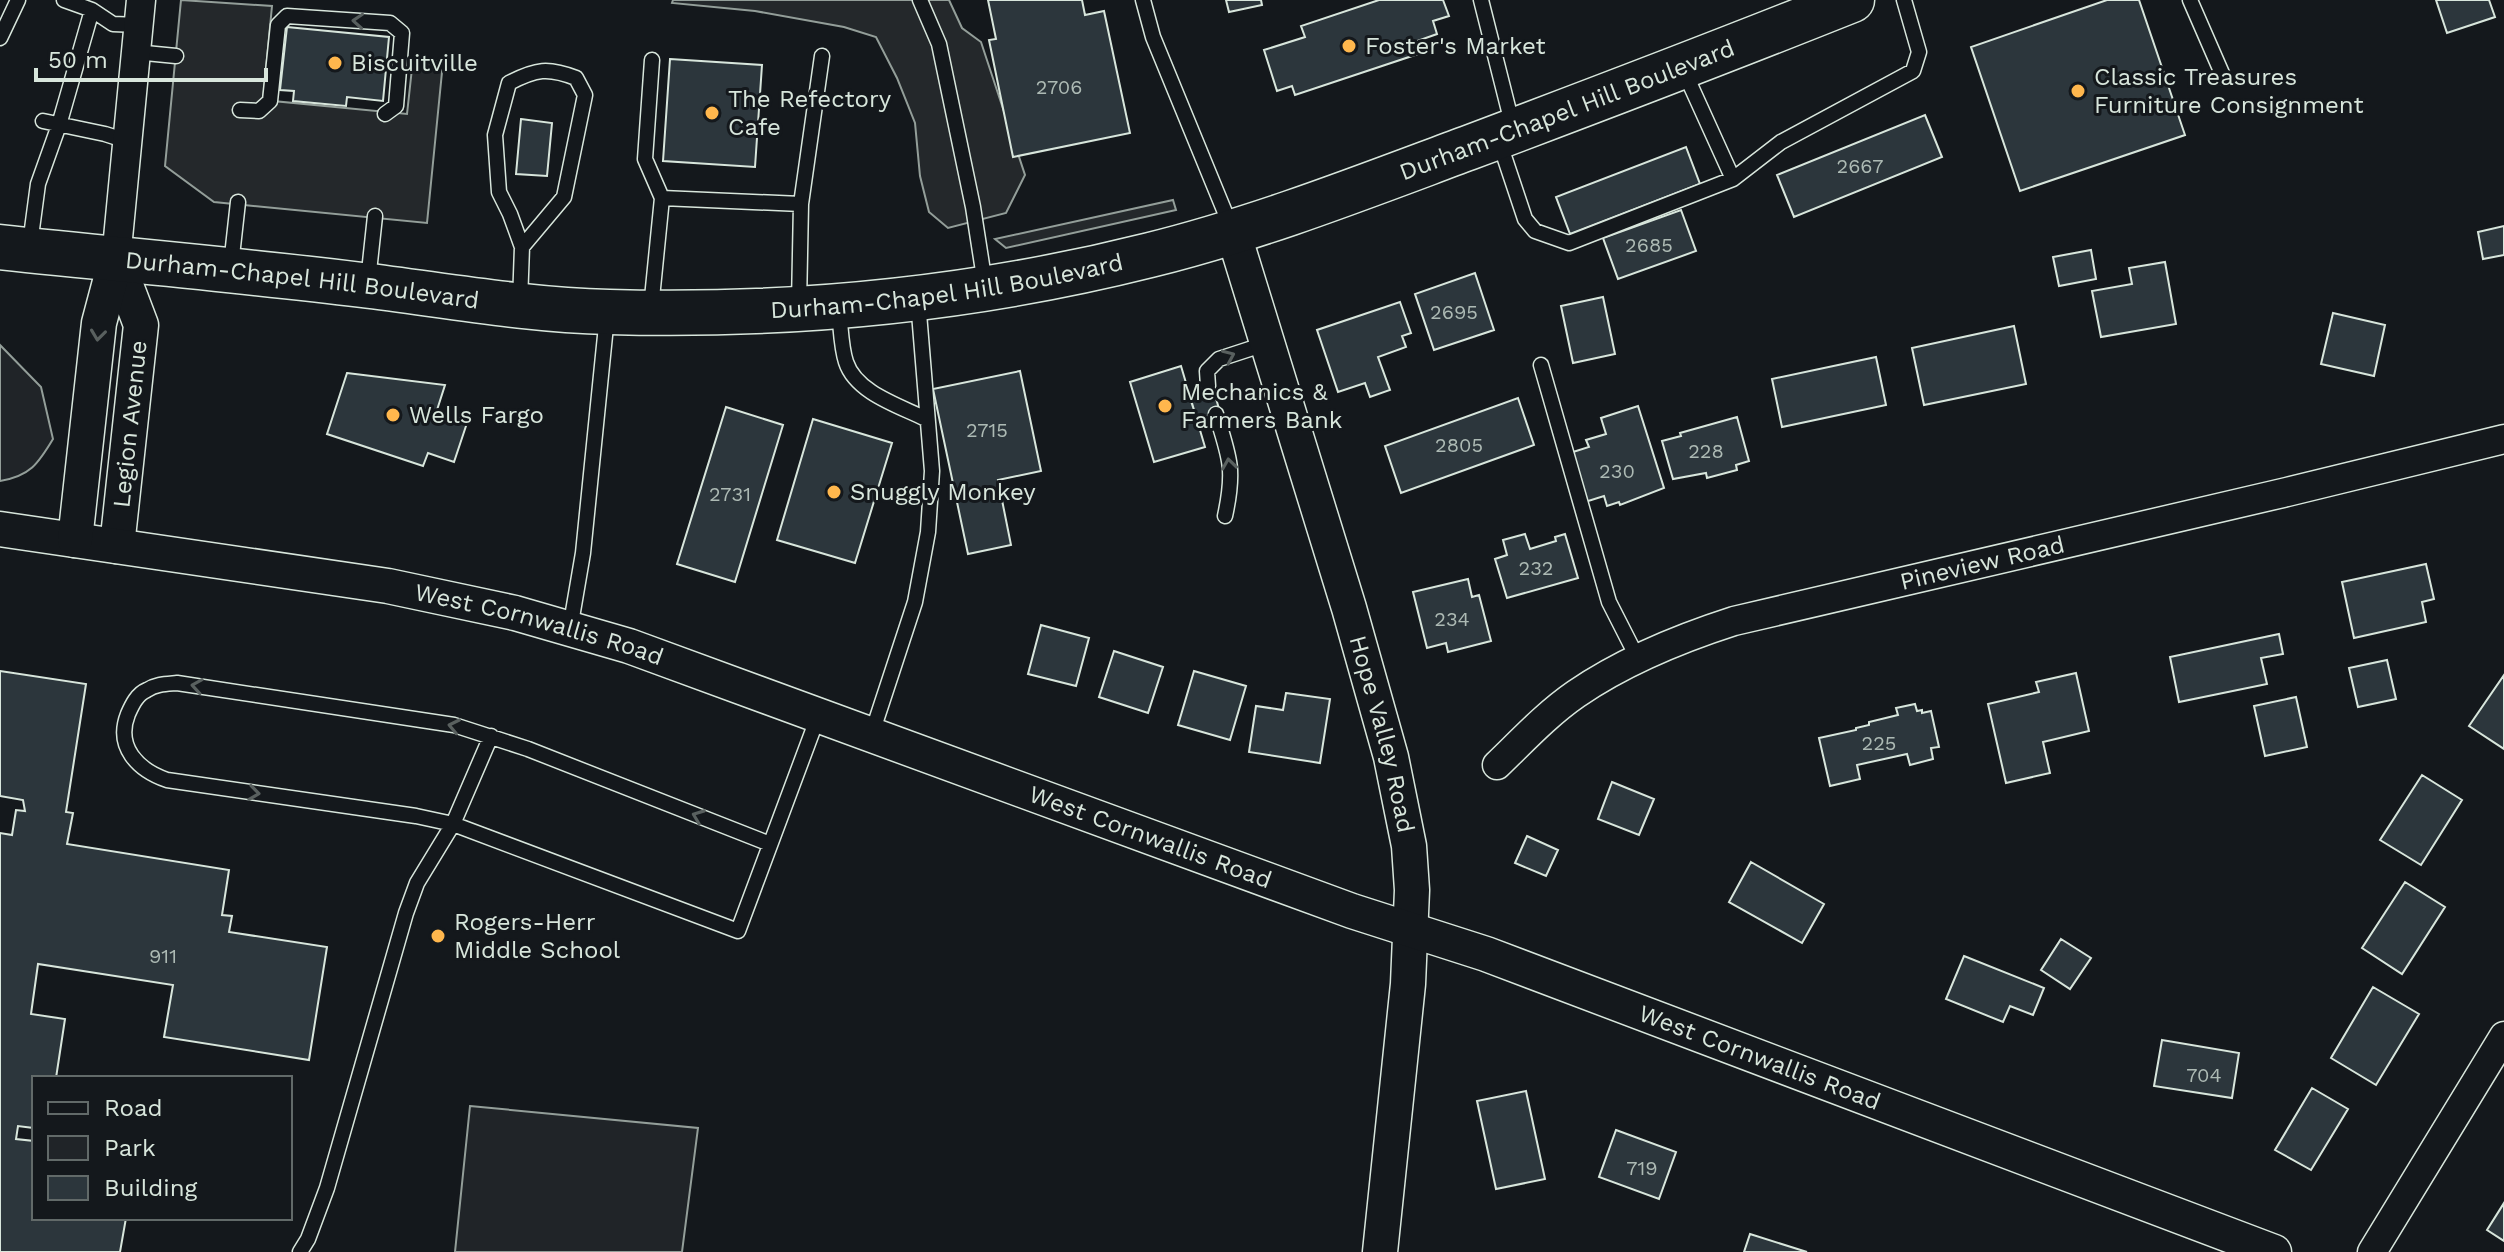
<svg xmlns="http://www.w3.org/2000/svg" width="2504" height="1252" font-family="'Work Sans',sans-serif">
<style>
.green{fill:#202428;stroke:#939e99;stroke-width:2}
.parking{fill:#24282b;stroke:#939e99;stroke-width:2}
.building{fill:#2c363c;stroke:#d8e6dc;stroke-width:2}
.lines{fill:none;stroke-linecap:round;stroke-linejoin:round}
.service-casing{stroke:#d8e6dc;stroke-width:17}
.minor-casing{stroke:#d8e6dc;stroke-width:31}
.tertiary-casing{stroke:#d8e6dc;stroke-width:37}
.primary-casing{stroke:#d8e6dc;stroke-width:47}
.service{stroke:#14181c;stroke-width:14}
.minor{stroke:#14181c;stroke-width:28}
.tertiary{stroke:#14181c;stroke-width:34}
.primary{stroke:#14181c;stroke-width:44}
.oneway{stroke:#59605f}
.poi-dot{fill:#ffb74d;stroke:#14181c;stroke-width:3}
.labels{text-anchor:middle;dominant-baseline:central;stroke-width:6;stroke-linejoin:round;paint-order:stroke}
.number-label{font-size:20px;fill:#adbab4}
.poi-label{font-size:24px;fill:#d8e6dc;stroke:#14181c;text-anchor:start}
.street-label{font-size:24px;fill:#d8e6dc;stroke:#14181c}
</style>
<rect width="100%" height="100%" fill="#14181c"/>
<path class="green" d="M 0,345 L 41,387 L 53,439 C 38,464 30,476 0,481 Z
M 470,1106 L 698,1128 L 682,1252 L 455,1252 Z"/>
<path class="parking" d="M 181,0 L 272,6 L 263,100 L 407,114 L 413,59 L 443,62 L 427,223 L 214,202 L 165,166 Z
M 673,0 L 949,0 L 962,28 L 981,42 L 1025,175 L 1006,213 L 948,228 L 929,212 L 920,176 L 915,123 L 897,78 L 876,37 L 844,27 L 755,11 L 672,3 Z
M 1173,200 L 1176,210 L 1006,248 L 995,239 Z"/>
<path class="building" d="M 988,0 L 1082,0 L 1085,15 L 1104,11 L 1130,133 L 1013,157 L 989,40 L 996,39 Z
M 1226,0 L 1261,0 L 1262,5 L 1229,12 Z
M 1379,0 L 1443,0 L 1449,16 L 1433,21 L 1437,34 L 1417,41 L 1421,53 L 1295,95 L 1292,86 L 1277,91 L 1264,50 L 1305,37 L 1301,26 Z
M 2107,0 L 2139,0 L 2185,135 L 2020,191 L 1971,47 Z
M 2436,0 L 2489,0 L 2495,17 L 2447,33 Z
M 287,27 L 389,37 L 383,101 L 347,97 L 346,106 L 293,101 L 294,91 L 280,90 Z
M 670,59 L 762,65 L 755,167 L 663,161 Z
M 1925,115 L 1942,157 L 1794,217 L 1777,175 Z
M 521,119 L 552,123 L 547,176 L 516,174 Z
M 1686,147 L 1700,184 L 1570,234 L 1556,197 Z
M 1681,210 L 1696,251 L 1618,279 L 1603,238 Z
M 2504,226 L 2504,255 L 2483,259 L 2478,232 Z
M 2091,250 L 2096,279 L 2059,286 L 2053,257 Z
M 2165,262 L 2176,324 L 2101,337 L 2092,291 L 2132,284 L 2129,268 Z
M 1475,273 L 1494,330 L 1434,350 L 1415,294 Z
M 1603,297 L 1615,354 L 1573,363 L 1561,306 Z
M 1400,302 L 1411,333 L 1402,336 L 1406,347 L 1378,357 L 1390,390 L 1370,397 L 1365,383 L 1338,392 L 1317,330 Z
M 2333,313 L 2385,325 L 2374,376 L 2321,364 Z
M 2014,326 L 2026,384 L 1924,405 L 1912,348 Z
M 1876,357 L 1886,405 L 1782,427 L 1772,379 Z
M 1181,366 L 1205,447 L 1154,462 L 1130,382 Z
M 1020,371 L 1041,471 L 998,480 L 1011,545 L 968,554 L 933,389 Z
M 347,373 L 445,385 L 437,410 L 468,420 L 454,462 L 428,453 L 423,466 L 327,434 Z
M 1212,385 L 1220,412 L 1197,419 L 1188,392 Z
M 1518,398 L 1534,445 L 1401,493 L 1385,446 Z
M 1638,406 L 1664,488 L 1620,505 L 1619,502 L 1607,506 L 1604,496 L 1585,502 L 1570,453 L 1589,447 L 1586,440 L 1606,434 L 1601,418 Z
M 726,407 L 783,425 L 735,582 L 677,564 Z
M 1737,417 L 1749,461 L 1736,465 L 1737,470 L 1707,478 L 1706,473 L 1673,479 L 1662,441 L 1681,436 L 1680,433 Z
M 813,419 L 892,443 L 855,563 L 777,540 Z
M 1525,534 L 1530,549 L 1556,541 L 1555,537 L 1565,534 L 1578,578 L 1507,598 L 1495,559 L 1507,555 L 1503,540 Z
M 2426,564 L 2434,599 L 2422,602 L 2426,622 L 2354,638 L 2342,582 Z
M 1468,579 L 1472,597 L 1479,595 L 1491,641 L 1448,652 L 1446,643 L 1427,648 L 1413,592 Z
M 1041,625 L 1089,638 L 1076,686 L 1028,674 Z
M 2279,634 L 2283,654 L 2261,658 L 2267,684 L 2179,702 L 2170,657 Z
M 1114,651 L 1163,667 L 1148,713 L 1099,697 Z
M 2387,660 L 2396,699 L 2358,707 L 2349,668 Z
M 0,671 L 86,684 L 66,812 L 73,813 L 67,844 L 229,870 L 222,915 L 232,916 L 229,932 L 327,947 L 309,1060 L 164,1037 L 173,985 L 38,964 L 31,1014 L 65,1019 L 56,1078 L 34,1078 L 34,1128 L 18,1126 L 16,1139 L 34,1141 L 34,1218 L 126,1218 L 120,1252 L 0,1252 L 0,833 L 12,835 L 16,810 L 25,811 L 23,800 L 0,796 Z
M 1194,671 L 1246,686 L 1230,740 L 1178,725 Z
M 2076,673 L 2089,731 L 2043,742 L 2050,773 L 2006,783 L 1988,704 L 2039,692 L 2036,682 Z
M 2504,675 L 2504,749 L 2469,726 Z
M 1286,693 L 1330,699 L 1320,763 L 1249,752 L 1256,706 L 1283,710 Z
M 2296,697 L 2307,747 L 2265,756 L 2254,706 Z
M 1915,704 L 1917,711 L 1922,710 L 1922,713 L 1931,711 L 1939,747 L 1931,748 L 1933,759 L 1910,765 L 1907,754 L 1857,765 L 1860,779 L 1830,786 L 1819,738 L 1856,730 L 1856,728 L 1869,725 L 1869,722 L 1898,715 L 1896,708 Z
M 2422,775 L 2462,800 L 2421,865 L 2380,840 Z
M 1612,782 L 1654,799 L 1639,835 L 1598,819 Z
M 1527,836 L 1558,850 L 1546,876 L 1515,863 Z
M 1751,862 L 1824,904 L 1802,943 L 1729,902 Z
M 2405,882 L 2445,907 L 2402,974 L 2362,948 Z
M 2061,939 L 2091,958 L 2070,989 L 2041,970 Z
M 1964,956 L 2044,988 L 2033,1015 L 2010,1006 L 2003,1022 L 1946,999 Z
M 2373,987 L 2419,1014 L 2376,1085 L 2331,1058 Z
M 2162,1040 L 2239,1053 L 2232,1098 L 2154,1086 Z
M 2312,1088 L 2348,1109 L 2311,1170 L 2275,1150 Z
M 1526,1091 L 1545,1179 L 1496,1189 L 1477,1101 Z
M 1616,1130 L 1676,1152 L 1659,1199 L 1599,1177 Z
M 2504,1203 L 2504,1241 L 2487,1230 Z
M 1750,1234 L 1807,1252 L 1744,1252 Z"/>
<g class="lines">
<defs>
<path id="service" d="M 64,0 L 92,10 L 113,24 L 138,25
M 920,0 L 939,44 L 973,207 L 985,284
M 1143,0 L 1153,37 L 1231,227
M 1481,0 L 1513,127
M 2190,0 L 2224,78
M 0,38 L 18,0
M 135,52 L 176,56
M 652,60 L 645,159 L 662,198
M 1684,71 L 1733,179
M 240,110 L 259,111 L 270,101 L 278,25 L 287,16 L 390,23 L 402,33 L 396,106 L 385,114
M 43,121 L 105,134 L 127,141
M 1499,141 L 1525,219 L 1535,231 L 1569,243 L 1733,179 L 1781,142 L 1913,71 L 1919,52 L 1904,0
M 30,244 L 38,184 L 59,125 L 92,10
M 231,265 L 238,202
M 368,281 L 375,216
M 520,302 L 522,247 L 510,214 L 499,192 L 495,135 L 509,83 C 536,69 548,67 576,78 L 585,95 L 564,197 L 522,247
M 799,304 L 801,204
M 651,308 L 662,198 L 801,204 L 822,56
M 839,312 C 841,328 841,347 846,362 C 856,393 900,406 926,419
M 1541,365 L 1609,602 L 1638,659
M 1208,386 L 1207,371 L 1219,359 L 1268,343
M 1216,414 C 1230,458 1235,470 1225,516
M 570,629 L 583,553 L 607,316
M 872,733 L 915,602 L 928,532 L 932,471 L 918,301
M 770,844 L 528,749 L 454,725 L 177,683 C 166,684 156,684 147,690 C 137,694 132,705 128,714 C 115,747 138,770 167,780 L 416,816 L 453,824 L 738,931 L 819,714
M 300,1252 L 308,1239 L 327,1188 L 406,913 L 417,883 L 453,824 L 491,736"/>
<g id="minor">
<path d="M 116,259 L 141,0"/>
<path id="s1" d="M 1497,765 C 1522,741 1547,714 1576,694 C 1624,661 1678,639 1734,621 L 2287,492 L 2504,439"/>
<path d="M 2372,1252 L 2504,1036"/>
</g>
<g id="tertiary">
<path id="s2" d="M 1233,232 L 1349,608 L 1391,757 L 1409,846 L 1412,890 L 1408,984 L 1380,1252"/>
<path d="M 116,259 L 141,325 L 117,546"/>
<path id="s3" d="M 0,529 L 388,586 L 515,613 L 629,646 L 1352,911 L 1486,954 L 2274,1252"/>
<path d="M 75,540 L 99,323 L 116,259"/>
</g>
<g id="primary">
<path id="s4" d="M 0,247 C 121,260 241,270 362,285 C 444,295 526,310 609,312 C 790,317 975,299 1150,255 C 1259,228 1363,187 1468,148 C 1596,100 1724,51 1852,0"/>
</g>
</defs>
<use href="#service" class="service-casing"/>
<use href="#minor" class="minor-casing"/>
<use href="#tertiary" class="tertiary-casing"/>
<use href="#primary" class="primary-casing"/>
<use href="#service" class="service"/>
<use href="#minor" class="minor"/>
<use href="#tertiary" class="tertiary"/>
<use href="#primary" class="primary"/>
</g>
<defs><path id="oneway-chevron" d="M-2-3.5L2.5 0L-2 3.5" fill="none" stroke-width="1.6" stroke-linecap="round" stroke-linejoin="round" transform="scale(2)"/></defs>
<g class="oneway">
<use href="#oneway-chevron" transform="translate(358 21) rotate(-176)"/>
<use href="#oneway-chevron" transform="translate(98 335) rotate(97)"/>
<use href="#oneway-chevron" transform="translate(1229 356) rotate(-24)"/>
<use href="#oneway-chevron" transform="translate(1229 464) rotate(-98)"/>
<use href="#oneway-chevron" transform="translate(197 686) rotate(-171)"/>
<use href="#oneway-chevron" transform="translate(454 726) rotate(-168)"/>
<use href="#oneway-chevron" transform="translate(254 793) rotate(8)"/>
<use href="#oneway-chevron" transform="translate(698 816) rotate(-159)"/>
</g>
<g class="poi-dot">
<circle cx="1349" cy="46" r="8"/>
<circle cx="335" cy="63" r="8"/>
<circle cx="2078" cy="91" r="8"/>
<circle cx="712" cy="113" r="8"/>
<circle cx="1165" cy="406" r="8"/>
<circle cx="393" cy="415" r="8"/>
<circle cx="834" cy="492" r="8"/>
<circle cx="438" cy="936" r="8"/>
</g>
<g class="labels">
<g class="number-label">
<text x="1059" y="87">2706</text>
<text x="1860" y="166">2667</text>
<text x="1649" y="245">2685</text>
<text x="1454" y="312">2695</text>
<text x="987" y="430">2715</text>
<text x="1459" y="445">2805</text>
<text x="1706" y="451">228</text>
<text x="1617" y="471">230</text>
<text x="730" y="494">2731</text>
<text x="1536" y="568">232</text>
<text x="1452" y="619">234</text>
<text x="1879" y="743">225</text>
<text x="163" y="956">911</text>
<text x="2204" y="1075">704</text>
<text x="1642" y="1168">719</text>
</g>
<g class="poi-label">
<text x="1365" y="46">Foster's Market</text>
<text x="351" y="63">Biscuitville</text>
<text x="2094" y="77">Classic Treasures<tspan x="2094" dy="28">Furniture Consignment</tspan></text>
<text x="728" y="99">The Refectory<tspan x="728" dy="28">Cafe</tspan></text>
<text x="1181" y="392">Mechanics &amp;<tspan x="1181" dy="28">Farmers Bank</tspan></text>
<text x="409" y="415">Wells Fargo</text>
<text x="850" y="492">Snuggly Monkey</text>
<text x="454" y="922">Rogers-Herr<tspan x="454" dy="28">Middle School</tspan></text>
</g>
<g class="street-label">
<text stroke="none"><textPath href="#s4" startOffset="1600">Durham-Chapel Hill Boulevard</textPath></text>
<text stroke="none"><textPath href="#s4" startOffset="304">Durham-Chapel Hill Boulevard</textPath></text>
<text stroke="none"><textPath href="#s4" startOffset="952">Durham-Chapel Hill Boulevard</textPath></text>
<text transform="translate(130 424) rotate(-84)">Legion Avenue</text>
<text stroke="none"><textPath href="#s1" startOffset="536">Pineview Road</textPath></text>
<text stroke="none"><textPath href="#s3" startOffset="548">West Cornwallis Road</textPath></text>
<text stroke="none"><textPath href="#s2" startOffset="524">Hope Valley Road</textPath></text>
<text stroke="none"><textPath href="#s3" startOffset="1196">West Cornwallis Road</textPath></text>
<text stroke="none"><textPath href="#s3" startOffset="1844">West Cornwallis Road</textPath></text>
</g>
</g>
<rect x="32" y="1076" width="260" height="144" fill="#14181c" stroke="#626a69" stroke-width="2"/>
<rect x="48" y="1102" width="40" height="12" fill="#14181c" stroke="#626a69" stroke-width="2"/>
<text x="104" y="1116" font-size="24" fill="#d8e6dc">Road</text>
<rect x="48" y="1136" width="40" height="24" fill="#202428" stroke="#626a69" stroke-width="2"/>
<text x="104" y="1156" font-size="24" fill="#d8e6dc">Park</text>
<rect x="48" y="1176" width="40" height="24" fill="#2c363c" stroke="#626a69" stroke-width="2"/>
<text x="104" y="1196" font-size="24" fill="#d8e6dc">Building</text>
<path d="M36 68v12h230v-12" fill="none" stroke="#d8e6dc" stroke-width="4"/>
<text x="48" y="68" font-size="24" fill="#d8e6dc" stroke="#14181c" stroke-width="6" paint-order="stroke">50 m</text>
</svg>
